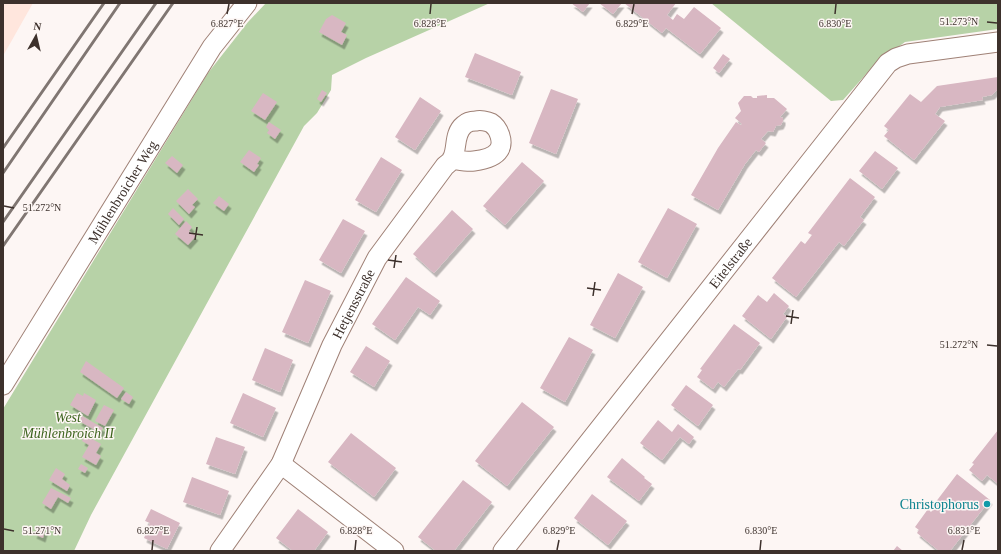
<svg xmlns="http://www.w3.org/2000/svg" width="1001" height="554" font-family="'Times New Roman',serif">
<style>
.built{fill:#ffe6dd}
.green{fill:#b7d2a7}
.building{fill:#d8b7c2;filter:url(#shadow)}
.lines{fill:none;stroke-linecap:round;stroke-linejoin:round}
.street-casing{stroke:#9f8176;stroke-width:21}
.street{stroke:#fff;stroke-width:19}
.rail{stroke:#807672;stroke-width:3}
.ticks{fill:none;stroke:#3d312c;stroke-width:1.5}
.culture-dot{fill:#0f9aa8;stroke:#fdf6f4;stroke-width:1.5}
.labels{text-anchor:middle;dominant-baseline:central;stroke-width:3;stroke-linejoin:round;paint-order:stroke}
.street-label{font-size:14px;fill:#3d312c;stroke:#fdf6f4}
.park-label{font-size:14px;font-style:italic;fill:#3d641e;stroke:#fdf6f4}
.culture-label{font-size:14px;fill:#0d838f;stroke:#fdf6f4;text-anchor:end}
.ticks-label{font-size:10px;text-anchor:middle;fill:#3d312c;stroke:#fdf6f4;stroke-width:3;stroke-linejoin:round;paint-order:stroke}
</style>
<defs>
<filter id="shadow"><feDropShadow dx="2.5" dy="4.5" stdDeviation="0" flood-color="#0004"/></filter>
</defs>
<rect width="100%" height="100%" fill="#fdf6f4"/>
<path class="built" d="M 3,3 L 33,3 L 3,56 Z"/>
<path class="green" d="M 266,3 L 490,3 L 366,58 L 332,75 L 331,90 L 317,113 L 304,126 L 91,515 L 74,551 L 3,551 L 3,409 L 208,73 L 248,22 Z
M 711,3 L 998,3 L 998,29 L 905,42 L 875,64 L 843,100 L 831,101 Z"/>
<path class="building" d="M 571,3 L 590,3 L 583,12 Z
M 599,3 L 622,3 L 613,14 Z
M 624,3 L 676,3 L 667,15 L 673,20 L 677,14 L 684,19 L 694,7 L 721,28 L 700,54 L 666,28 L 662,33 Z
M 332,15 L 346,23 L 341,32 L 347,35 L 342,45 L 319,32 L 326,19 Z
M 475,53 L 521,72 L 512,95 L 465,77 Z
M 723,54 L 730,59 L 719,73 L 713,68 Z
M 998,77 L 998,89 L 992,95 L 982,97 L 983,100 L 940,107 L 935,114 L 945,121 L 914,160 L 884,136 L 889,130 L 884,126 L 910,94 L 921,102 L 937,86 Z
M 551,89 L 578,99 L 556,154 L 529,143 Z
M 322,90 L 327,93 L 321,102 L 317,99 Z
M 263,93 L 277,102 L 265,120 L 251,111 Z
M 767,95 L 767,98 L 774,98 L 787,109 L 780,117 L 783,118 L 783,121 L 781,125 L 776,126 L 773,132 L 768,131 L 761,139 L 766,143 L 759,152 L 756,150 L 745,164 L 718,210 L 691,195 L 718,148 L 736,122 L 741,125 L 742,124 L 735,118 L 741,111 L 738,103 L 744,96 L 751,96 L 753,98 L 757,98 L 757,96 Z
M 420,97 L 441,111 L 415,150 L 395,137 Z
M 269,122 L 281,130 L 275,139 L 267,133 L 269,130 L 266,127 Z
M 249,150 L 261,158 L 257,164 L 259,165 L 254,172 L 240,162 Z
M 875,151 L 898,168 L 882,189 L 859,171 Z
M 172,156 L 183,165 L 177,173 L 165,163 Z
M 381,157 L 402,170 L 376,212 L 355,200 Z
M 522,162 L 544,181 L 505,225 L 483,206 Z
M 850,178 L 875,197 L 860,217 L 864,220 L 844,246 L 839,242 L 796,297 L 772,278 L 801,241 L 805,244 L 812,235 L 808,233 Z
M 188,189 L 198,199 L 192,205 L 195,207 L 189,214 L 176,201 Z
M 219,196 L 229,204 L 224,211 L 213,203 Z
M 173,208 L 184,219 L 179,225 L 168,214 Z
M 668,208 L 697,224 L 667,278 L 638,262 Z
M 452,210 L 473,229 L 434,273 L 413,254 Z
M 343,219 L 365,231 L 341,273 L 319,260 Z
M 186,221 L 192,227 L 189,231 L 196,236 L 188,245 L 175,234 Z
M 618,273 L 643,287 L 615,338 L 590,325 Z
M 406,277 L 440,301 L 430,315 L 418,307 L 395,340 L 372,324 Z
M 305,280 L 331,291 L 308,343 L 282,332 Z
M 774,293 L 789,306 L 783,314 L 787,317 L 771,339 L 742,316 L 758,295 L 767,302 Z
M 734,324 L 760,343 L 740,370 L 738,369 L 724,387 L 718,382 L 713,389 L 697,377 L 702,370 L 700,369 Z
M 569,337 L 593,350 L 565,402 L 540,388 Z
M 366,346 L 390,361 L 374,387 L 350,372 Z
M 265,348 L 293,360 L 280,392 L 252,380 Z
M 86,361 L 124,388 L 117,398 L 80,372 Z
M 686,385 L 713,405 L 698,426 L 671,405 Z
M 126,392 L 133,397 L 129,404 L 121,399 Z
M 77,393 L 83,396 L 84,393 L 96,400 L 88,416 L 70,405 Z
M 243,393 L 276,408 L 263,437 L 230,423 Z
M 522,402 L 554,427 L 507,486 L 475,461 Z
M 104,405 L 114,410 L 105,426 L 95,421 Z
M 82,416 L 103,428 L 100,433 L 79,421 Z
M 658,420 L 672,432 L 678,424 L 694,437 L 689,444 L 680,437 L 662,460 L 640,443 Z
M 998,430 L 998,484 L 987,475 L 982,481 L 969,470 L 974,464 L 972,463 Z
M 351,433 L 396,468 L 374,497 L 328,462 Z
M 85,435 L 101,444 L 96,453 L 101,456 L 96,465 L 82,457 L 89,445 L 82,441 Z
M 216,437 L 245,447 L 235,474 L 206,464 Z
M 622,458 L 645,477 L 644,478 L 652,484 L 639,501 L 607,477 Z
M 81,464 L 88,468 L 85,473 L 78,469 Z
M 56,468 L 65,474 L 62,479 L 70,485 L 67,491 L 49,480 Z
M 957,474 L 990,500 L 950,551 L 939,551 L 917,533 L 919,530 L 915,527 L 928,509 L 931,512 L 937,505 L 935,503 Z
M 192,477 L 229,491 L 220,515 L 183,502 Z
M 463,480 L 492,502 L 454,551 L 436,551 L 418,537 Z
M 51,488 L 71,498 L 68,503 L 58,497 L 51,509 L 42,503 Z
M 592,494 L 627,521 L 608,545 L 574,518 Z
M 151,509 L 180,523 L 167,549 L 144,538 L 150,523 L 145,521 Z
M 298,509 L 328,532 L 314,551 L 293,551 L 276,538 Z
M 38,527 L 45,531 L 43,538 L 34,534 Z
M 897,546 L 903,551 L 893,551 Z"/>
<g class="lines">
<defs>
<g id="street">
<path id="s1" d="M 3,385 L 212,47 L 247,3"/>
<path d="M 281,464 L 394,551"/>
<path id="s2" d="M 220,551 L 281,464 L 332,345 L 377,258 L 445,166 C 447,164 451,162 452,159 C 458,149 453,134 464,125 C 467,122 472,121 476,121 C 480,120 487,121 491,123 C 499,128 504,142 499,150 C 494,158 482,160 474,161 C 467,162 459,160 452,159"/>
<path id="s3" d="M 503,551 L 888,63 L 896,58 L 908,54 L 998,42"/>
</g>
</defs>
<use href="#street" class="street-casing"/>
<use href="#street" class="street"/>
<path class="rail" d="M 3,148 L 104,3
M 3,173 L 120,3
M 3,222 L 156,3
M 3,246 L 173,3"/>
</g>
<path class="ticks" d="M 227,14 L 229,4M 430,14 L 431,4M 632,14 L 634,4M 835,14 L 836,4M 987,22 L 997,23M 4,206 L 14,208M 189,233 L 203,235M 195,240 L 197,227M 388,260 L 402,262M 394,268 L 396,255M 587,288 L 601,290M 593,296 L 595,282M 786,316 L 799,318M 791,324 L 793,310M 987,345 L 997,346M 4,529 L 14,531M 152,550 L 153,540M 355,550 L 356,540M 557,550 L 559,540M 760,550 L 761,540M 962,550 L 964,540"/>
<circle class="culture-dot" cx="987" cy="504" r="4"/>
<g class="labels">
<g class="street-label">
<text stroke="none"><textPath href="#s1" startOffset="227">Mühlenbroicher Weg</textPath></text>
<text stroke="none"><textPath href="#s3" startOffset="367">Eitelstraße</textPath></text>
<text stroke="none"><textPath href="#s2" startOffset="282">Hetjensstraße</textPath></text>
</g>
<g class="park-label">
<text x="68" y="417">West<tspan x="68" dy="16">Mühlenbroich II</tspan></text>
</g>
<g class="culture-label">
<text x="979" y="504">Christophorus</text>
</g>
</g>
<g class="ticks-label">
<text x="959" y="25">51.273°N</text>
<text x="227" y="27">6.827°E</text>
<text x="430" y="27">6.828°E</text>
<text x="632" y="27">6.829°E</text>
<text x="835" y="27">6.830°E</text>
<text x="42" y="211">51.272°N</text>
<text x="959" y="348">51.272°N</text>
<text x="153" y="534">6.827°E</text>
<text x="356" y="534">6.828°E</text>
<text x="559" y="534">6.829°E</text>
<text x="761" y="534">6.830°E</text>
<text x="964" y="534">6.831°E</text>
<text x="42" y="534">51.271°N</text>
</g>
<rect width="1001" height="554" fill="none" stroke="#3d312c" stroke-width="8"/>
<g transform="translate(36 36) rotate(8)" stroke="#fdf6f4" stroke-width="3" paint-order="stroke">
<path d="M0-3L7 15L0 10L-7 15Z" fill="#3d312c"/>
<text y="-6" font-size="11" font-weight="bold" text-anchor="middle" fill="#3d312c">N</text>
</g>
</svg>
